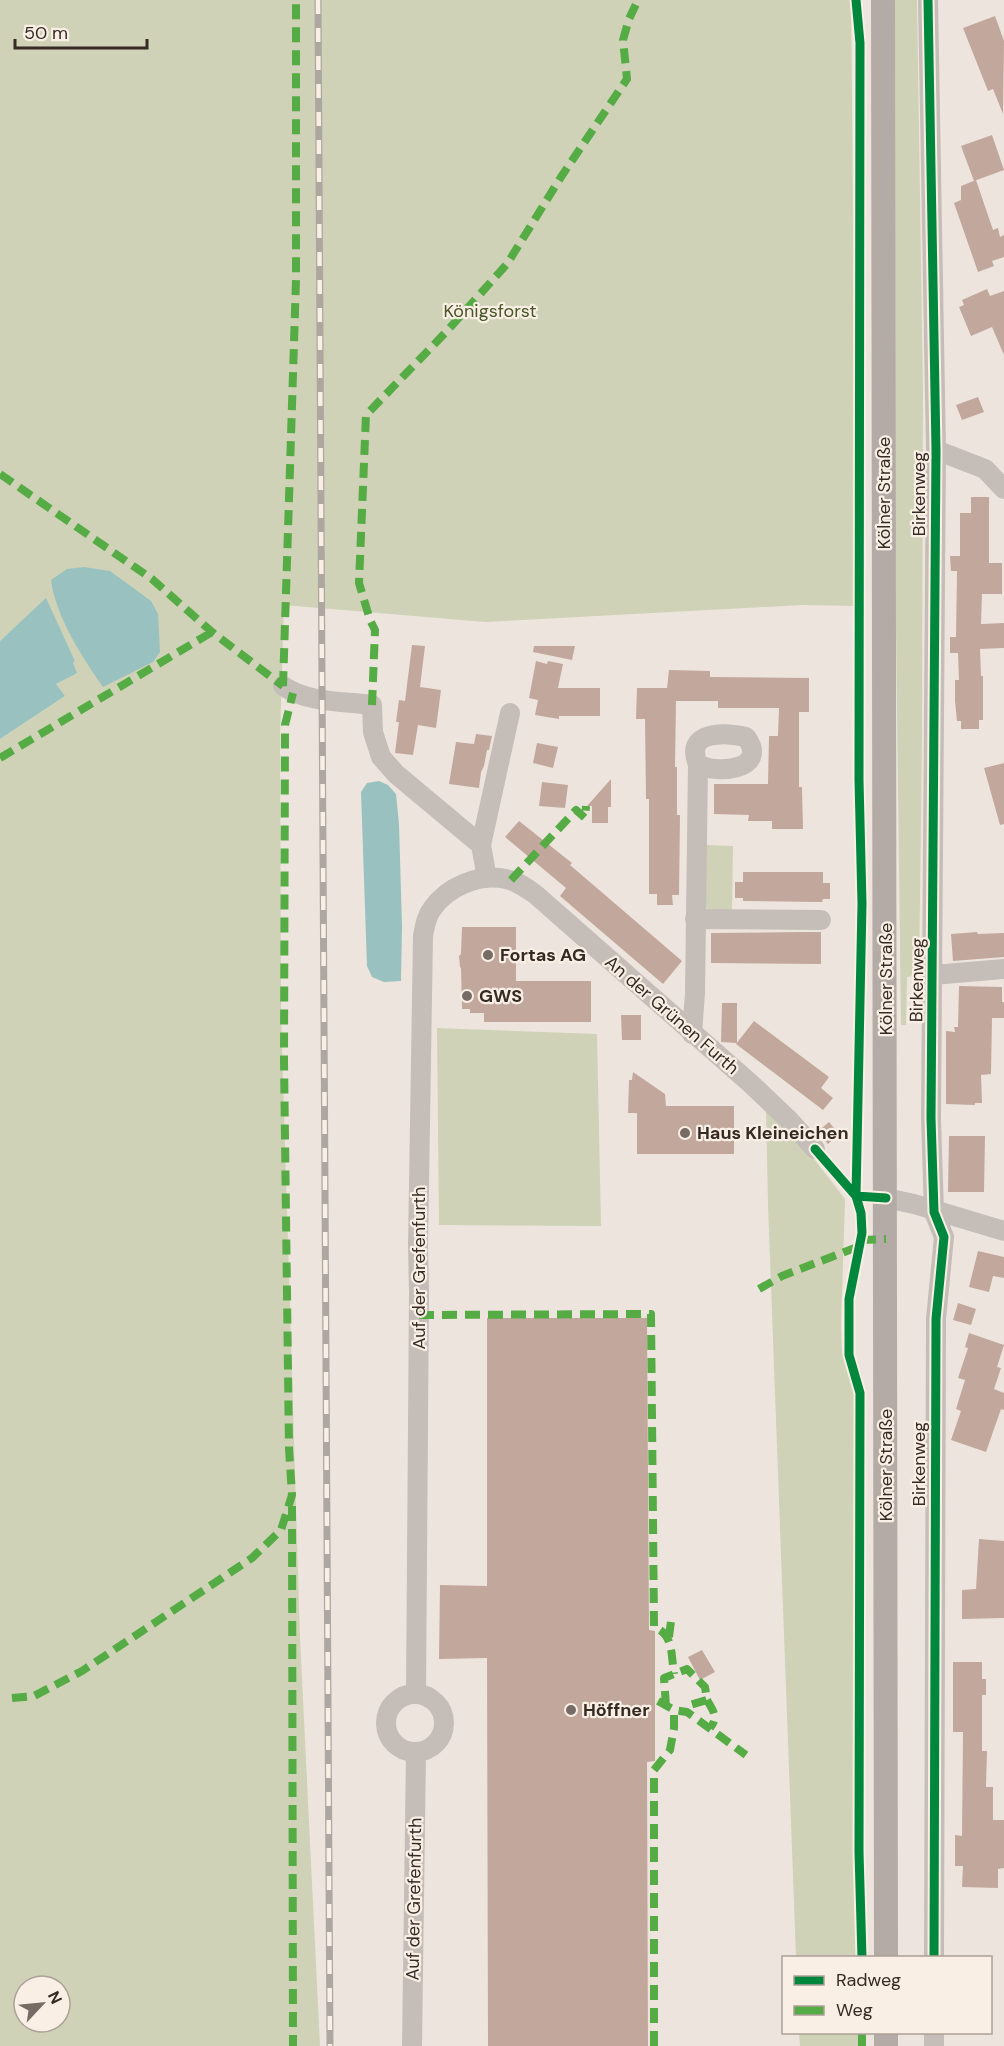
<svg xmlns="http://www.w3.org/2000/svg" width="1004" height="2046" font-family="'DM Sans',sans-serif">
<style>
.green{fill:#cfd2b6;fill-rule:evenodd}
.water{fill:#98c1bf}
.building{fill:#c2a79d}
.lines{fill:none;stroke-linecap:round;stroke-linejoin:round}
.minor{stroke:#c5bdb7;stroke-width:20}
.major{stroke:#b4aba6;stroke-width:24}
.rail-casing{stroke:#ada6a1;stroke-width:7}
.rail{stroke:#faefe4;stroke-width:4.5;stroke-dasharray:14;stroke-linecap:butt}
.quiet{stroke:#55ab44;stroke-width:8;stroke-dasharray:15 8;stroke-linecap:butt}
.cycleway-casing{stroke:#faefe4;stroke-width:13}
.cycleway{stroke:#00873e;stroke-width:9}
.poi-dot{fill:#766b65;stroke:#faefe4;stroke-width:2}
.labels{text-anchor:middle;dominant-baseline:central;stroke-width:4.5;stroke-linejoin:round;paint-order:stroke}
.park-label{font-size:18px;fill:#475627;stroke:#faefe4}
.street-label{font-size:18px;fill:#362a25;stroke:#faefe4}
.poi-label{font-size:18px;font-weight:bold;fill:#362a25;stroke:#faefe4;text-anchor:start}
</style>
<rect width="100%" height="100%" fill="#ede5dd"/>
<path class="green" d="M 0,0 L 851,0 L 857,606 L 803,605 L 485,622 L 284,605 L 280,735 L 281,1013 L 300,1638 L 320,2046 L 0,2046 L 0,739 L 65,696 L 55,685 L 75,661 L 46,599 L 0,641 ZM 24,1986 L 60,1986 L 60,2022 L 24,2022 Z
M 893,0 L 917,0 L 923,392 L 922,739 L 919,975 L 907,977 L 906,1025 L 901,1025 L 893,388 Z
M 706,845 L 733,846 L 732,913 L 711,913 L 706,908 Z
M 437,1028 L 597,1034 L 601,1226 L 439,1225 Z
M 766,1108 L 811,1155 L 845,1199 L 841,1326 L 842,1352 L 852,1382 L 856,1409 L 853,1851 L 857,1957 L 796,1957 L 768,1205 Z
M 799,2033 L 858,2033 L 858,2046 L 800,2046 Z"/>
<path class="water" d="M 84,567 L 110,571 L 151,601 L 158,614 L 160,652 L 153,662 L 103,687 C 82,657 56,617 51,580 L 67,569 Z
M 46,598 L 75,661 L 73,663 L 77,673 L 56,684 L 65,696 L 0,739 L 0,641 Z
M 379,781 L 388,785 L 396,794 L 399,824 L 402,926 L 401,981 L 384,982 L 372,977 L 367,966 L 361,792 L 367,783 Z"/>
<path class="building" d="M 995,16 L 1004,41 L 1003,114 L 993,89 L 988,91 L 963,28 Z
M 992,135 L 1004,170 L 974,181 L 961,146 Z
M 976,180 L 993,230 L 998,228 L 1000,237 L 1004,235 L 1004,257 L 992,261 L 994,266 L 978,272 L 954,203 L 961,200 L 961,186 Z
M 987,289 L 990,296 L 1004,291 L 1004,355 L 992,327 L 971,336 L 959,307 L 964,305 L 962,300 Z
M 978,397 L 984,412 L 962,420 L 956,405 Z
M 971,497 L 989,497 L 989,563 L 1002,563 L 1002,594 L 982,594 L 981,624 L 1004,623 L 1004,648 L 980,649 L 981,676 L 983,676 L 983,720 L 979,720 L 979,729 L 961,729 L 961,721 L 957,721 L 955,701 L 955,680 L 959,680 L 958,653 L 950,653 L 950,637 L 956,637 L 957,571 L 951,571 L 950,556 L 960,556 L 960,513 L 971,513 Z
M 412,645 L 425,646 L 420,687 L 441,690 L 436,728 L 418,725 L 413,755 L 395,753 L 399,722 L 396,722 L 399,700 L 405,701 Z
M 534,646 L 575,646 L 572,660 L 533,652 Z
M 536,661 L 547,664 L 548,661 L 563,664 L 558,688 L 600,688 L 600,716 L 559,716 L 559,719 L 535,715 L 538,700 L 529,698 Z
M 669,670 L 710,671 L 710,677 L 809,678 L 809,712 L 799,712 L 799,787 L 802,787 L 803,829 L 772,829 L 772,821 L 748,821 L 749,815 L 714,814 L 714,784 L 768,784 L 769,736 L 778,736 L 779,708 L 718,708 L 718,701 L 676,701 L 675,767 L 677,767 L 677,815 L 680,815 L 679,895 L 672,895 L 673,905 L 657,905 L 657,894 L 649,894 L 649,799 L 646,799 L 645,719 L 636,719 L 637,688 L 667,688 Z
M 476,734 L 492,736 L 489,750 L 487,750 L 484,766 L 481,772 L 479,788 L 449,784 L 456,742 L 474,744 Z
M 537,743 L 558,747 L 553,768 L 533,763 Z
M 1004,763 L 1004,824 L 1000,825 L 984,768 Z
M 611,779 L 611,807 L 608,807 L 608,823 L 592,823 L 592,806 L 587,806 Z
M 542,782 L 568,785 L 565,808 L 539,806 Z
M 519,821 L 572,863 L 570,865 L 682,961 L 663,984 L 560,896 L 566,888 L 505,837 Z
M 743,872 L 823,872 L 823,883 L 830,883 L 830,899 L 823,899 L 822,902 L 743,901 L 743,898 L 735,898 L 735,882 L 743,882 Z
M 462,927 L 516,927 L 516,981 L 591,981 L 591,1022 L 484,1022 L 484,1013 L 470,1013 L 470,1009 L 462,1009 L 461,968 L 460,967 L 459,956 L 461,954 Z
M 804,932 L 821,932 L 821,964 L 711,963 L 711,933 Z
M 977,932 L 978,934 L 1004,933 L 1004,957 L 953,961 L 951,934 Z
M 959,986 L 1002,987 L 1002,1002 L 1004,1002 L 1004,1018 L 992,1018 L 991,1074 L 981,1075 L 982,1103 L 975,1103 L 975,1105 L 946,1104 L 946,1031 L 955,1032 L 954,1027 L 958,1027 Z
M 722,1003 L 737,1003 L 737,1043 L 721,1042 Z
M 621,1015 L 641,1015 L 641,1040 L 622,1040 Z
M 754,1021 L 829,1077 L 821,1088 L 833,1098 L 823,1110 L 736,1044 Z
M 633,1072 L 665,1094 L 666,1106 L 734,1106 L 734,1154 L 637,1154 L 637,1113 L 628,1113 L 629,1080 L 632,1080 Z
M 829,1122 L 839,1134 L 828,1144 L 817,1132 Z
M 949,1136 L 985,1136 L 984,1192 L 948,1192 Z
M 978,1251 L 1004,1257 L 1004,1278 L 993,1276 L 989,1292 L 969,1287 Z
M 958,1303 L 976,1309 L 971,1325 L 953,1320 Z
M 487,1318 L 647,1318 L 649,1630 L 655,1631 L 655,1761 L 647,1762 L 648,2046 L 488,2046 L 487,1658 L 439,1659 L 440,1585 L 487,1586 Z
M 969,1333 L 1004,1345 L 997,1367 L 1001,1368 L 994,1389 L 1004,1393 L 1004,1410 L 1001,1409 L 986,1452 L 951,1440 L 961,1411 L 956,1409 L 965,1380 L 958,1378 L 968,1348 L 965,1347 Z
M 979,1539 L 1004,1541 L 1004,1618 L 962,1619 L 962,1590 L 976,1589 Z
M 702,1650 L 715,1672 L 700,1680 L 688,1657 Z
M 953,1662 L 982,1662 L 982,1679 L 986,1679 L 986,1695 L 982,1695 L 982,1751 L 987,1751 L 986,1787 L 993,1787 L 993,1820 L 1004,1820 L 1004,1868 L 998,1869 L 998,1888 L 962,1887 L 963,1866 L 955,1866 L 955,1835 L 962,1836 L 963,1732 L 953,1732 Z"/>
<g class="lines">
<path class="minor" d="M 928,0 L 936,450 L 931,1118 L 934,1212 L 944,1237 L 936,1319 L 934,1958
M 936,450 L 985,469 L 1004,489
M 283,686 C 308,703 342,701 372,705 L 373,732 L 381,757 L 396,774 L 481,845 L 487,878
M 481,845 L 510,713
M 695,919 L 821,920
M 933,975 L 1004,969
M 692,1034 L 695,993 L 698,764 C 684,731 724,732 746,737 C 770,770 716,775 698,764
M 886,1198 L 914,1204 L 1004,1231
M 416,1693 L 419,1291 L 418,1247 L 423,936 C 425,926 426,917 432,909 C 447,887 479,873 506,879 C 517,881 526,888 535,894 L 750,1083 L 789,1120 L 815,1149
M386 1723a29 29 0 1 1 58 0a29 29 0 1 1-58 0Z
M 412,2046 L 416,1752
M 934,2046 L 934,2032"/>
<path class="major" d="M 883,0 L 886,1958
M 886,2032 L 886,2046"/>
<defs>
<path id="rail" d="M 318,0 L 330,2046"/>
</defs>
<use href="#rail" class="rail-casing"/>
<use href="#rail" class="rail"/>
<path class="quiet" d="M 0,474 L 152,579 L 212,632 L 283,686
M 283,686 L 296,280 L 296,0
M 372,705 L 375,630 L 370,620 L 359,583 L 366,415 L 447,331 L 507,264 L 561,177 L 627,79 L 623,40 L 629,19 L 638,0
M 0,758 L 212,632
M 511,880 L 576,810 L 585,818 L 586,806
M 861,1240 L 886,1239
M 759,1289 L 782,1276 L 860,1246
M 419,1315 L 651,1314 L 654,1627 C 674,1634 671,1656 674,1674
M 292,1506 L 293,2046
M 669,1637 L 671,1621
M 12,1698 L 34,1696 L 82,1671 L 252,1558 L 281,1530 L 292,1495 L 289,1448 L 284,1060 L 285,725 L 293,693
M 707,1700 C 713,1711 719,1717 710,1728
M 658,1701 L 674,1710 L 687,1712 L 746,1755
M 666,1706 L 664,1678 L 687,1669 L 705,1687 L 707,1700 L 690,1705 L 687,1712
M 654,2046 L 654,1770 L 670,1750 L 674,1728 L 674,1710
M 862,2046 L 862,2032"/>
<defs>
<path id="cycleway" d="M 856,0 L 860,43 L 859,780 L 862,904 L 856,1196 L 861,1213 L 862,1233 L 849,1299 L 849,1355 L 860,1393 L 859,1852 L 862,1958
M 928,0 L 936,450 L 931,1118 L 934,1212 L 944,1237 L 936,1319 L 934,1958
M 815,1149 L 856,1196 L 886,1198"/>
</defs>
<use href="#cycleway" class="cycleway-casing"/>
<use href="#cycleway" class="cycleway"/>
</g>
<g class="poi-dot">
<circle cx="488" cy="955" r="6"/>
<circle cx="467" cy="996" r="6"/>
<circle cx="685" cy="1133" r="6"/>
<circle cx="571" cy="1710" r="6"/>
</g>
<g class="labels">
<g class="park-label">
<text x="490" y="311">Königsforst</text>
</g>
<g class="street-label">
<text transform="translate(884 493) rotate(-90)">Kölner Straße</text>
<text transform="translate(919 494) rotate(-90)">Birkenweg</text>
<text transform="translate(886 979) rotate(-90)">Kölner Straße</text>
<text transform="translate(917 980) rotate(-89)">Birkenweg</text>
<text transform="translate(672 1015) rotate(41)">An der Grünen Furth</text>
<text transform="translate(419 1268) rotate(-90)">Auf der Grefenfurth</text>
<text transform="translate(919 1464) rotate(-90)">Birkenweg</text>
<text transform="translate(886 1465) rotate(-90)">Kölner Straße</text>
<text transform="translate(414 1899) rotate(-89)">Auf der Grefenfurth</text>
</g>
<g class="poi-label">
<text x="500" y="955">Fortas AG</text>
<text x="479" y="996">GWS</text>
<text x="697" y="1133">Haus Kleineichen</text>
<text x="583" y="1710">Höffner</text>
</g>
</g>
<rect x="782" y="1956" width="210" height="78" fill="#faefe4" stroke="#aca098" stroke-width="1.5"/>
<rect x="794" y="1976" width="30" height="9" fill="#00873e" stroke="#aca098" stroke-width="1.5"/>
<text x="836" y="1986" font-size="18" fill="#362a25">Radweg</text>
<rect x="794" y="2006" width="30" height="9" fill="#55ab44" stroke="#aca098" stroke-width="1.5"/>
<text x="836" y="2016" font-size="18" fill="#362a25">Weg</text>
<g transform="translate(42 2004) rotate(64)"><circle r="28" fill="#faefe4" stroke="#aca098" stroke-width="1.5"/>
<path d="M0-4.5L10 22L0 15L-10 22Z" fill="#766b65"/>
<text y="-9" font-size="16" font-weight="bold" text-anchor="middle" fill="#362a25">N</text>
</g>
<path d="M15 39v9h132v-9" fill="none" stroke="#362a25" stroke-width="3"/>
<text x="24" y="39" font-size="18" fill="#362a25" stroke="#faefe4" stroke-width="4.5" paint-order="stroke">50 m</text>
</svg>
